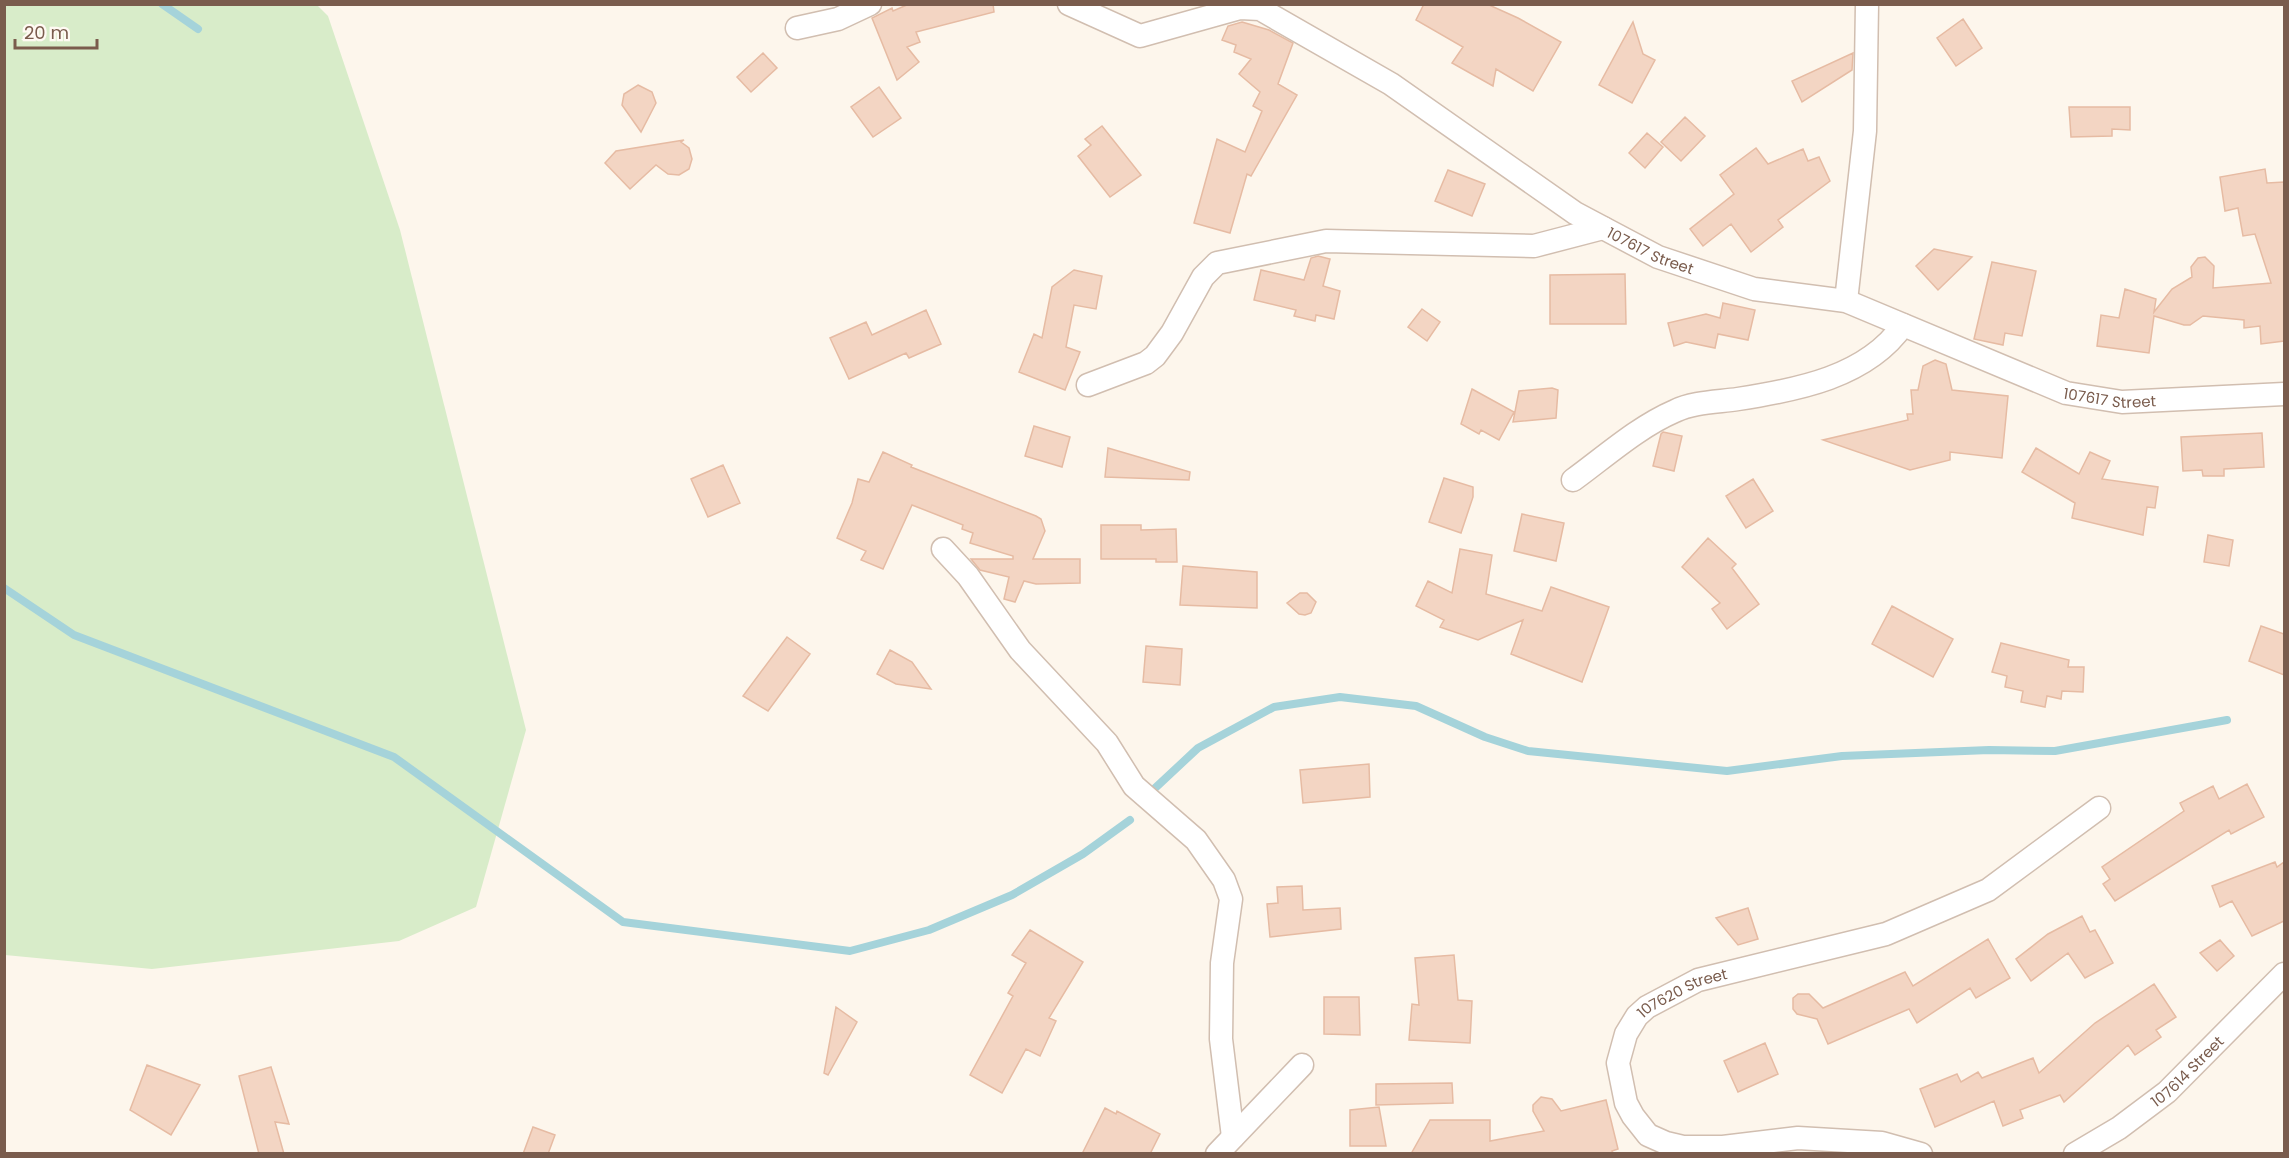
<svg xmlns="http://www.w3.org/2000/svg" width="2289" height="1158" font-family="Poppins,sans-serif">
<style>
.green{fill:#d8ecc9}
.lines{fill:none;stroke-linecap:round;stroke-linejoin:round}
.stream{stroke:#a5d3da;stroke-width:8}
.building{fill:#f3d5c3;stroke:#e6bba3;stroke-width:1.5}
.minor-casing{stroke:#d1beb0;stroke-width:25}
.minor{stroke:#fff;stroke-width:22}
.labels{text-anchor:middle;dominant-baseline:central;stroke-width:5;stroke-linejoin:round;paint-order:stroke}
.street-label{font-size:15px;fill:#7a5c4d;stroke:#fffaf3}
</style>
<rect width="100%" height="100%" fill="#fdf6ec"/>
<path class="green" d="M 317,5 L 328,16 L 400,230 L 526,730 L 476,907 L 399,941 L 152,969 L 5,955 L 5,5 Z"/>
<g class="lines">
<path class="stream" d="M 162,4 L 198,29
M 4,588 L 74,635 L 394,757 L 623,922 L 850,951 L 929,930 L 1012,895 L 1083,854 L 1130,820
M 1153,790 L 1198,748 L 1274,707 L 1340,697 L 1416,706 L 1485,737 L 1528,751 L 1727,771 L 1842,756 L 1989,750 L 2055,751 L 2227,720"/>
</g>
<path class="building" d="M 909,4 L 993,4 L 994,12 L 916,32 L 920,42 L 907,47 L 919,62 L 897,80 L 872,18 L 892,8 L 893,11 Z
M 1424,4 L 1487,4 L 1518,18 L 1561,42 L 1533,91 L 1496,69 L 1493,86 L 1452,63 L 1463,47 L 1416,20 Z
M 1963,19 L 1982,48 L 1956,66 L 1937,38 Z
M 1242,22 L 1269,30 L 1293,43 L 1278,84 L 1297,95 L 1251,176 L 1247,174 L 1230,233 L 1194,223 L 1217,139 L 1245,152 L 1262,111 L 1253,106 L 1260,92 L 1239,74 L 1251,59 L 1234,52 L 1236,45 L 1222,40 L 1228,26 Z
M 1633,22 L 1643,54 L 1655,60 L 1632,103 L 1599,85 Z
M 763,53 L 777,68 L 751,92 L 737,77 Z
M 1853,53 L 1852,70 L 1802,102 L 1792,81 Z
M 638,85 L 652,92 L 656,103 L 641,132 L 622,105 L 624,94 Z
M 879,87 L 901,118 L 873,137 L 851,107 Z
M 2069,107 L 2130,107 L 2130,130 L 2112,129 L 2112,136 L 2071,137 Z
M 1685,117 L 1705,136 L 1681,161 L 1661,142 Z
M 1102,126 L 1141,175 L 1110,197 L 1078,156 L 1091,145 L 1085,139 Z
M 1647,133 L 1663,147 L 1645,168 L 1629,153 Z
M 684,140 L 681,142 L 689,148 L 692,159 L 689,169 L 679,175 L 668,174 L 656,165 L 630,189 L 605,163 L 616,151 Z
M 1756,148 L 1768,164 L 1803,149 L 1808,161 L 1819,157 L 1830,181 L 1778,220 L 1783,227 L 1751,252 L 1731,224 L 1703,246 L 1690,229 L 1734,194 L 1720,175 Z
M 2265,169 L 2267,183 L 2284,182 L 2284,341 L 2261,344 L 2260,326 L 2244,328 L 2244,320 L 2203,316 L 2190,325 L 2184,325 L 2154,316 L 2149,353 L 2097,346 L 2101,315 L 2119,318 L 2125,289 L 2156,299 L 2154,312 L 2172,289 L 2192,277 L 2191,267 L 2198,258 L 2205,257 L 2214,266 L 2213,288 L 2271,283 L 2255,234 L 2243,236 L 2238,208 L 2225,211 L 2220,177 Z
M 1448,170 L 1485,184 L 1472,216 L 1435,201 Z
M 1934,249 L 1972,257 L 1938,290 L 1916,266 Z
M 1318,256 L 1330,259 L 1323,286 L 1340,291 L 1334,319 L 1316,315 L 1315,321 L 1294,316 L 1296,310 L 1254,300 L 1261,270 L 1304,280 L 1311,258 Z
M 1992,262 L 2036,271 L 2022,336 L 2005,333 L 2003,345 L 1974,339 Z
M 1074,270 L 1102,276 L 1096,309 L 1074,305 L 1066,347 L 1080,352 L 1065,390 L 1019,372 L 1034,334 L 1042,338 L 1052,287 Z
M 1625,274 L 1626,324 L 1550,324 L 1550,275 Z
M 1723,303 L 1755,310 L 1748,340 L 1718,334 L 1715,348 L 1686,342 L 1674,346 L 1668,323 L 1706,314 L 1720,318 Z
M 1422,309 L 1440,322 L 1427,341 L 1408,327 Z
M 926,310 L 941,344 L 909,358 L 906,353 L 849,379 L 830,338 L 866,322 L 872,335 Z
M 1935,360 L 1946,364 L 1952,390 L 2008,396 L 2002,458 L 1950,452 L 1950,460 L 1910,470 L 1823,440 L 1908,420 L 1907,414 L 1913,414 L 1911,390 L 1918,390 L 1923,366 Z
M 1552,388 L 1558,390 L 1556,418 L 1513,422 L 1519,391 Z
M 1472,389 L 1514,412 L 1499,440 L 1481,430 L 1479,434 L 1461,424 Z
M 1034,426 L 1070,437 L 1062,467 L 1025,456 Z
M 1663,432 L 1682,436 L 1674,471 L 1653,466 L 1661,434 Z
M 2262,433 L 2264,467 L 2224,469 L 2224,476 L 2203,476 L 2202,470 L 2183,471 L 2181,437 Z
M 1108,448 L 1190,472 L 1189,480 L 1105,477 Z
M 2036,448 L 2079,474 L 2090,452 L 2110,461 L 2102,479 L 2158,487 L 2155,508 L 2147,507 L 2143,535 L 2072,518 L 2075,503 L 2022,472 Z
M 883,452 L 912,465 L 911,467 L 1036,516 L 1041,519 L 1045,531 L 1033,559 L 1080,559 L 1080,583 L 1036,584 L 1024,581 L 1015,602 L 1004,599 L 1009,577 L 980,570 L 971,559 L 1013,559 L 1013,556 L 970,543 L 973,533 L 962,529 L 963,525 L 912,505 L 883,569 L 861,560 L 866,551 L 837,538 L 852,503 L 858,479 L 869,482 Z
M 723,465 L 740,503 L 708,517 L 691,479 Z
M 1444,478 L 1473,487 L 1473,497 L 1461,533 L 1429,522 Z
M 1753,479 L 1773,511 L 1746,528 L 1726,496 Z
M 1522,514 L 1564,523 L 1556,561 L 1514,551 Z
M 1101,525 L 1141,525 L 1141,530 L 1176,529 L 1177,562 L 1156,562 L 1156,559 L 1101,559 Z
M 2208,535 L 2233,540 L 2229,566 L 2204,562 Z
M 1708,538 L 1736,564 L 1732,568 L 1759,604 L 1727,629 L 1712,609 L 1720,603 L 1682,567 Z
M 1460,549 L 1492,555 L 1486,594 L 1542,611 L 1551,587 L 1609,607 L 1582,682 L 1511,654 L 1523,620 L 1478,640 L 1440,627 L 1444,620 L 1416,606 L 1428,581 L 1452,593 Z
M 1183,566 L 1257,572 L 1257,608 L 1180,605 Z
M 1300,593 L 1307,593 L 1316,602 L 1311,613 L 1305,615 L 1299,614 L 1287,603 Z
M 1892,606 L 1953,639 L 1933,677 L 1872,644 Z
M 2261,626 L 2284,634 L 2284,675 L 2249,661 Z
M 787,637 L 810,654 L 768,711 L 743,696 Z
M 2001,643 L 2069,660 L 2068,667 L 2084,667 L 2083,692 L 2062,691 L 2061,699 L 2047,696 L 2045,707 L 2021,702 L 2023,691 L 2005,687 L 2007,676 L 1992,672 Z
M 1146,646 L 1182,649 L 1180,685 L 1143,682 Z
M 890,650 L 912,662 L 931,689 L 896,684 L 877,674 Z
M 1369,764 L 1370,797 L 1303,803 L 1300,770 Z
M 2247,784 L 2264,817 L 2231,834 L 2229,830 L 2115,901 L 2103,884 L 2110,879 L 2102,867 L 2184,811 L 2180,803 L 2213,786 L 2219,799 Z
M 2275,862 L 2277,867 L 2284,862 L 2284,921 L 2252,936 L 2232,901 L 2220,907 L 2212,886 Z
M 1302,886 L 1303,910 L 1340,908 L 1341,929 L 1270,937 L 1267,904 L 1278,903 L 1277,887 Z
M 1748,908 L 1758,939 L 1738,945 L 1716,918 Z
M 2082,916 L 2090,932 L 2095,930 L 2113,963 L 2085,978 L 2068,953 L 2031,981 L 2016,959 L 2048,934 Z
M 1030,930 L 1083,962 L 1049,1018 L 1056,1021 L 1040,1056 L 1026,1049 L 1002,1093 L 970,1075 L 1013,996 L 1008,993 L 1026,963 L 1012,955 Z
M 1988,939 L 2010,978 L 1976,998 L 1970,988 L 1917,1023 L 1909,1009 L 1828,1044 L 1817,1019 L 1797,1014 L 1793,1009 L 1793,998 L 1798,994 L 1809,994 L 1823,1008 L 1905,972 L 1913,986 Z
M 2220,940 L 2234,956 L 2217,971 L 2200,953 Z
M 1454,955 L 1458,1000 L 1472,1001 L 1470,1043 L 1409,1040 L 1412,1004 L 1419,1005 L 1415,958 Z
M 2154,984 L 2176,1017 L 2156,1030 L 2161,1037 L 2135,1055 L 2128,1045 L 2064,1102 L 2060,1095 L 2020,1110 L 2023,1118 L 2003,1126 L 1994,1101 L 1935,1127 L 1920,1089 L 1957,1074 L 1961,1082 L 1978,1072 L 1982,1078 L 2033,1058 L 2039,1073 L 2095,1023 Z
M 1324,997 L 1359,997 L 1360,1035 L 1324,1034 Z
M 836,1007 L 857,1022 L 828,1075 L 824,1073 Z
M 1765,1043 L 1778,1074 L 1738,1092 L 1724,1061 Z
M 147,1065 L 200,1085 L 171,1135 L 130,1110 Z
M 271,1067 L 289,1124 L 275,1122 L 284,1154 L 259,1154 L 239,1076 Z
M 1452,1083 L 1453,1103 L 1376,1105 L 1376,1084 Z
M 1541,1097 L 1552,1099 L 1561,1111 L 1606,1100 L 1618,1149 L 1612,1151 L 1613,1154 L 1411,1154 L 1430,1120 L 1490,1120 L 1490,1141 L 1544,1131 L 1533,1111 L 1533,1105 Z
M 1379,1107 L 1386,1146 L 1350,1146 L 1350,1110 Z
M 1105,1108 L 1116,1114 L 1117,1111 L 1160,1134 L 1150,1154 L 1082,1154 Z
M 533,1127 L 555,1135 L 548,1154 L 523,1154 Z"/>
<g class="lines">
<defs>
<g id="minor">
<path id="s1" d="M 1069,4 L 1140,36 L 1240,8 L 1260,9 L 1391,84 L 1575,213 L 1658,257 L 1754,289 L 1846,301 L 2066,393 L 2122,402 L 2284,394"/>
<path d="M 797,28 L 838,19 L 870,4"/>
<path d="M 1846,301 L 1865,131 L 1867,4"/>
<path d="M 1088,385 L 1146,363 L 1155,356 L 1172,333 L 1203,277 L 1217,263 L 1326,241 L 1534,246 L 1603,228"/>
<path d="M 1573,480 C 1606,456 1638,427 1675,411 C 1693,402 1718,402 1738,399 C 1797,390 1867,377 1903,325"/>
<path d="M 943,549 L 968,576 L 1020,650 L 1107,743 L 1134,786 L 1196,840 L 1224,880 L 1231,899 L 1222,963 L 1221,1039 L 1233,1137"/>
<path d="M 1217,1154 L 1302,1065"/>
<path id="s2" d="M 1921,1154 L 1882,1143 L 1798,1138 L 1723,1147 L 1683,1147 L 1666,1143 L 1648,1135 L 1633,1116 L 1626,1103 L 1618,1063 L 1626,1034 L 1637,1016 L 1647,1007 L 1698,980 L 1886,934 L 1988,890 L 2099,808"/>
<path id="s3" d="M 2075,1154 L 2119,1128 L 2167,1092 L 2284,974"/>
</g>
</defs>
<use href="#minor" class="minor-casing"/>
<use href="#minor" class="minor"/>
</g>
<g class="labels">
<g class="street-label">
<text stroke="none"><textPath href="#s1" startOffset="662">107617 Street</textPath></text>
<text stroke="none"><textPath href="#s1" startOffset="1148">107617 Street</textPath></text>
<text stroke="none"><textPath href="#s2" startOffset="460">107620 Street</textPath></text>
<text stroke="none"><textPath href="#s3" startOffset="140">107614 Street</textPath></text>
</g>
</g>
<rect width="2289" height="1158" fill="none" stroke="#7a5c4d" stroke-width="12"/>
<path d="M15 39v9h82v-9" fill="none" stroke="#7a5c4d" stroke-width="3"/>
<text x="24" y="39" font-size="18" fill="#7a5c4d" stroke="#fffaf3" stroke-width="4.5" paint-order="stroke">20 m</text>
</svg>
